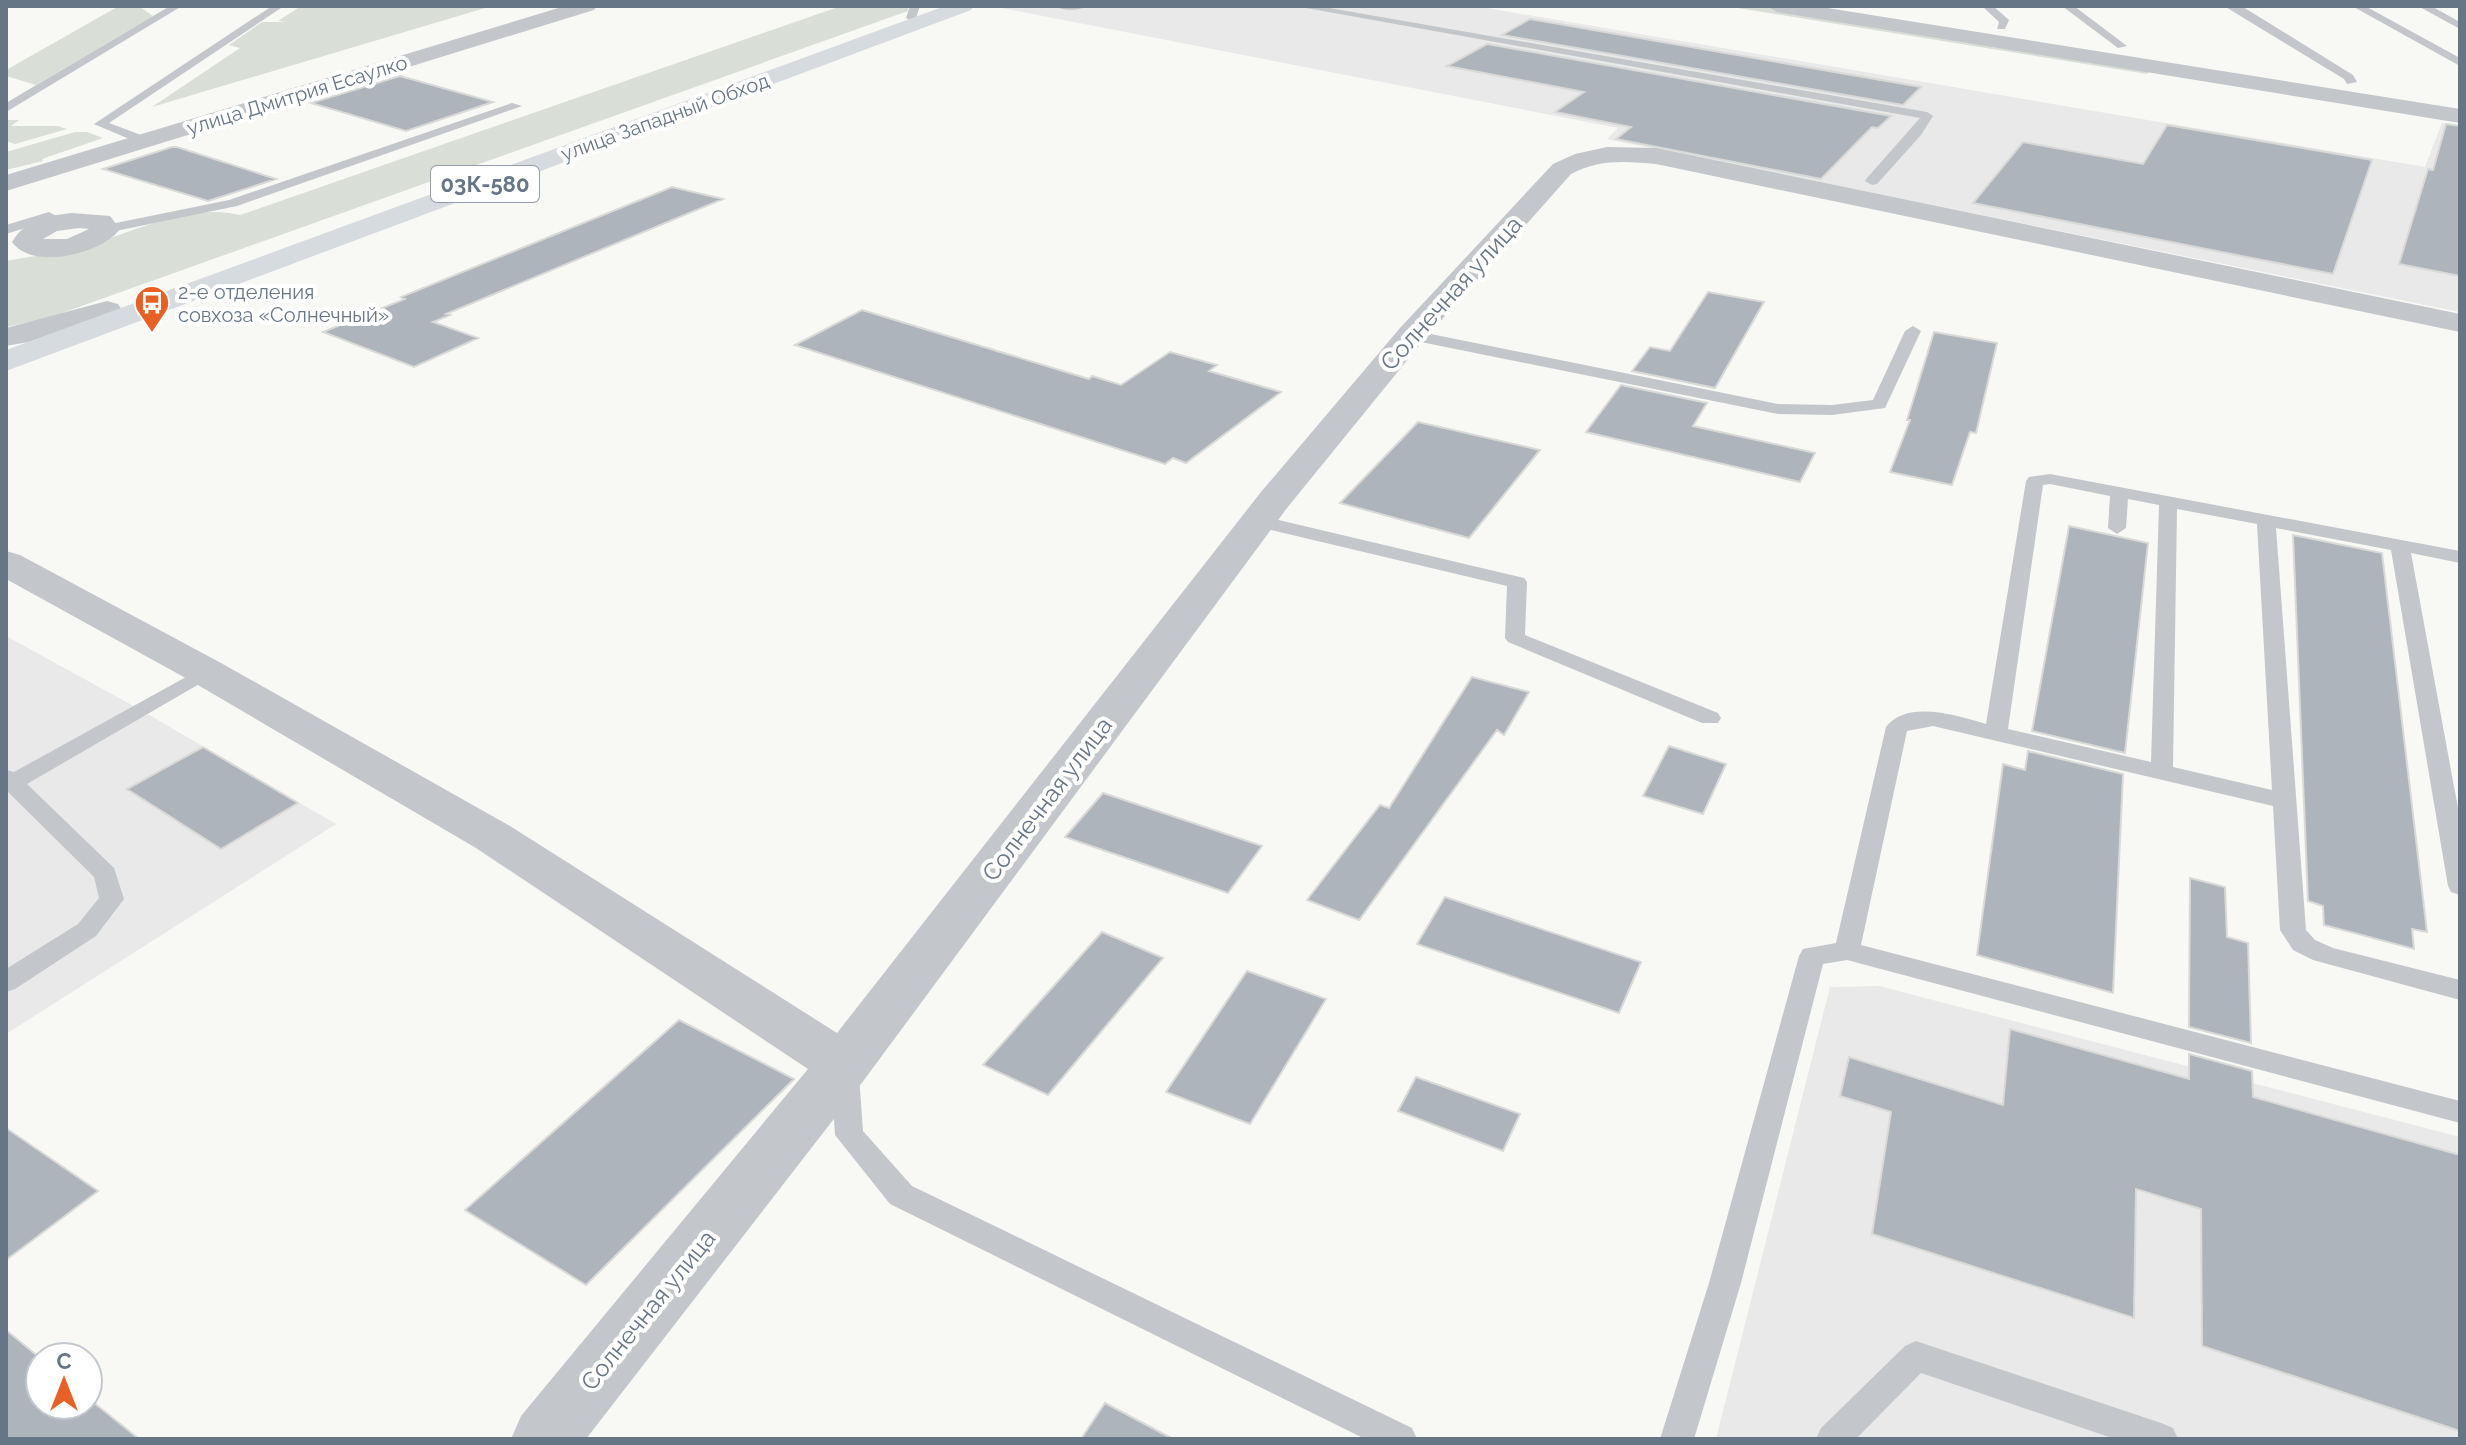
<svg xmlns="http://www.w3.org/2000/svg" width="2466" height="1445" font-family="Raleway,sans-serif">
<style>
.built{fill:#e8e9e8}
.green{fill:#d9dfd6}
.building{fill:#adb4bb;stroke:#d9d9d7;stroke-width:2}
.lines{fill:none;stroke-linecap:round;stroke-linejoin:round}
.service{fill:#c3c7cb;fill-rule:evenodd}
.minor{fill:#c3c7cb;fill-rule:evenodd}
.trunk{fill:#d6dbdf;fill-rule:evenodd}
.labels{text-anchor:middle;dominant-baseline:central;stroke-width:8;stroke-linejoin:round;paint-order:stroke}
.far-street-label{font-size:20px;fill:#667687;stroke:#fff}
.far-poi-label{font-size:20px;fill:#667687;stroke:#fff;text-anchor:start}
.shield{fill:#fff;stroke:#949fab;stroke-width:2}
.shield-label{font-size:22px;font-weight:bold;fill:#667687}
.street-label{font-size:24px;fill:#667687;stroke:#fff}
</style>
<rect width="100%" height="100%" fill="#f8f8f5"/>
<path class="built" d="M 1006,6 L 1475,6 L 2425,167 L 2442,123 L 2460,126 L 2460,312 L 1607,139 L 1618,128 L 1002,8 Z
M 6,636 L 139,709 L 336,824 L 6,1034 Z
M 1879,986 L 2460,1137 L 2460,1439 L 1716,1439 L 1830,987 Z"/>
<path class="green" d="M 119,6 L 139,6 L 153,16 L 36,85 L 6,76 L 6,70 Z
M 301,6 L 492,6 L 152,107 L 240,48 L 229,45 L 262,22 L 288,22 L 278,21 Z
M 841,6 L 908,7 L 908,11 L 48,318 L 6,327 L 6,261 C 34,255 64,254 91,245 C 138,230 189,203 240,215 Z
M 1725,6 L 1762,6 L 2152,69 L 2147,74 Z
M 6,120 L 19,120 L 11,126 L 58,126 L 67,129 L 15,144 L 6,141 Z
M 75,132 L 87,132 L 103,138 L 42,159 L 43,161 L 6,170 L 6,152 Z"/>
<path class="building" d="M 1530,19 L 1921,87 L 1903,105 L 1502,35 Z
M 1487,44 L 1891,116 L 1878,128 L 1872,127 L 1821,179 L 1616,139 L 1631,127 L 1555,112 L 1584,92 L 1447,66 Z
M 400,76 L 493,102 L 406,131 L 311,103 Z
M 2446,124 L 2460,126 L 2460,276 L 2399,264 L 2428,169 L 2433,170 Z
M 2167,125 L 2372,160 L 2333,274 L 1973,203 L 2023,142 L 2143,164 Z
M 172,147 L 177,147 L 276,179 L 208,201 L 103,169 Z
M 672,187 L 723,199 L 446,314 L 450,315 L 433,322 L 478,338 L 414,367 L 323,332 L 405,299 L 401,297 Z
M 1708,292 L 1764,302 L 1715,388 L 1632,371 L 1650,347 L 1670,351 Z
M 862,310 L 1089,379 L 1092,376 L 1121,385 L 1170,352 L 1217,365 L 1209,371 L 1281,392 L 1186,463 L 1173,458 L 1165,464 L 795,345 Z
M 1934,332 L 1997,343 L 1976,433 L 1970,432 L 1952,485 L 1890,472 L 1910,420 L 1907,420 Z
M 1621,385 L 1707,403 L 1693,426 L 1815,453 L 1800,482 L 1586,432 Z
M 1418,422 L 1540,450 L 1469,538 L 1340,503 Z
M 2069,526 L 2148,543 L 2125,753 L 2032,731 Z
M 2293,535 L 2382,553 L 2427,932 L 2412,929 L 2414,949 L 2324,925 L 2323,906 L 2308,901 Z
M 1472,677 L 1529,692 L 1504,735 L 1497,730 L 1359,920 L 1307,900 L 1380,805 L 1389,808 Z
M 1669,746 L 1726,764 L 1703,814 L 1643,796 Z
M 203,747 L 298,803 L 221,849 L 127,789 Z
M 2028,751 L 2123,774 L 2113,993 L 1977,955 L 2003,764 L 2025,770 Z
M 1103,793 L 1262,846 L 1228,893 L 1065,837 Z
M 2190,878 L 2225,887 L 2227,937 L 2248,943 L 2251,1043 L 2189,1027 Z
M 1445,897 L 1641,962 L 1619,1013 L 1417,944 Z
M 1102,932 L 1163,958 L 1048,1095 L 983,1065 Z
M 1247,971 L 1326,999 L 1250,1124 L 1166,1092 Z
M 679,1020 L 794,1079 L 586,1285 L 465,1210 Z
M 2010,1029 L 2189,1079 L 2189,1054 L 2252,1071 L 2253,1097 L 2460,1155 L 2460,1431 L 2202,1346 L 2201,1209 L 2136,1189 L 2134,1318 L 1872,1234 L 1891,1112 L 1840,1096 L 1849,1057 L 2003,1105 Z
M 1416,1077 L 1520,1114 L 1503,1151 L 1398,1111 Z
M 6,1128 L 98,1191 L 6,1260 Z
M 6,1330 L 40,1358 L 40,1405 L 88,1405 L 88,1398 L 139,1439 L 6,1439 Z
M 1105,1403 L 1173,1439 L 1081,1439 Z"/>
<g class="lines">
<path class="service" d="M 170,6 L 182,6 L 6,112 L 6,103 Z
M 272,6 L 284,6 L 109,123 L 149,138 L 149,144 L 141,144 L 94,124 Z
M 910,6 L 920,6 L 916,18 L 911,21 L 906,18 Z
M 1055,6 L 1087,6 C 1080,11 1062,11 1055,6 Z
M 1295,6 L 1318,6 L 1927,112 L 1933,116 L 1921,135 L 1877,184 L 1872,185 L 1865,181 L 1867,178 L 1920,118 Z
M 1982,6 L 1993,6 L 2009,20 L 2005,29 L 1997,29 L 1999,22 Z
M 2062,6 L 2074,6 L 2127,46 L 2118,48 Z
M 2224,6 L 2243,7 L 2353,75 L 2357,82 L 2347,84 L 2344,79 Z
M 2352,6 L 2365,6 L 2460,58 L 2460,66 Z
M 2418,6 L 2431,6 L 2460,22 L 2460,29 Z
M 512,103 L 522,106 L 237,206 L 106,233 L 99,229 L 106,225 L 229,200 Z
M 49,212 L 56,216 L 54,219 L 6,234 L 6,225 Z
M 1913,326 L 1921,331 L 1885,408 L 1832,415 L 1778,414 L 1411,340 L 1403,335 L 1411,330 L 1778,404 L 1832,405 L 1873,400 L 1905,331 Z
M 2050,474 L 2460,551 L 2460,563 L 2411,553 L 2460,819 L 2460,895 L 2451,892 L 2448,886 L 2391,550 L 2276,528 L 2306,930 L 2315,940 L 2333,948 L 2460,980 L 2460,1000 L 2313,960 L 2293,950 L 2280,930 L 2273,806 L 1933,726 L 1907,731 L 1861,945 L 2460,1101 L 2460,1123 L 1847,960 L 1823,964 L 1741,1283 L 1694,1439 L 1660,1439 L 1709,1283 L 1799,956 L 1803,949 L 1836,943 L 1886,727 C 1907,699 1959,716 1986,724 L 2026,481 L 2029,477 ZM 2050,484 L 2110,496 L 2108,528 L 2117,534 L 2126,528 L 2128,499 L 2159,505 L 2151,762 L 2008,729 L 2043,485 ZM 2177,509 L 2257,524 L 2272,790 L 2173,767 Z
M 1257,515 L 1524,578 L 1527,582 L 1525,635 L 1718,713 L 1721,718 L 1718,723 L 1702,723 L 1508,642 L 1505,638 L 1507,586 L 1250,525 L 1248,521 Z
M 206,666 L 213,668 L 217,672 L 213,676 L 27,784 L 114,868 L 124,899 L 96,936 L 15,989 L 6,992 L 6,969 L 78,924 L 99,898 L 94,877 L 6,790 L 6,770 L 14,772 Z
M 845,1064 L 855,1067 L 859,1075 L 863,1131 L 912,1186 L 1412,1428 L 1417,1439 L 1365,1439 L 890,1204 L 835,1135 L 831,1075 L 835,1067 Z
M 1916,1341 L 2161,1423 L 2173,1428 L 2178,1439 L 2115,1439 L 1921,1373 L 1856,1439 L 1816,1439 L 1821,1428 L 1905,1346 Z"/>
<path class="minor" d="M 565,6 L 597,6 L 594,10 L 6,191 L 6,175 Z
M 1767,6 L 1815,6 L 2460,109 L 2460,123 L 1777,12 Z
M 1607,147 L 1656,148 L 2460,314 L 2460,332 L 1656,164 C 1626,161 1598,159 1571,174 L 1422,342 L 1287,508 L 864,1080 L 586,1439 L 511,1439 L 521,1416 L 808,1069 L 476,848 L 191,681 L 6,579 L 6,551 L 20,555 L 221,663 L 510,826 L 837,1033 L 1261,492 L 1400,328 L 1553,164 L 1575,154 Z
M 72,213 L 110,216 L 120,229 C 102,254 32,271 12,242 C 26,219 47,216 72,213 ZM 79,228 L 89,229 L 67,239 L 43,239 L 57,231 Z
M 107,301 L 118,304 L 122,310 L 118,316 L 50,338 L 6,346 L 6,328 Z"/>
<path class="trunk" d="M 945,6 L 974,6 L 971,10 L 6,371 L 6,350 Z"/>
</g>
<defs>
<symbol id="bus-pin" viewBox="-11 -11 22 30"><path d="M0 17L-7.5 6A9.5 9.5 0 1 1 7.5 6Z" fill="#e76025" stroke="#fff"/><path d="M-5-6H5V4H4V6H2V4H-2V6H-4V4H-5ZM-3.5-4V0h7V-4ZM-3.5 1.2v1.5H-2V1.2ZM2 1.2v1.5H3.5V1.2Z" fill="#fff"/></symbol>
</defs>
<g fill-rule="evenodd">
<use href="#bus-pin" x="132" y="283" width="40" height="54"/>
</g>
<g class="labels">
<g class="far-street-label">
<text transform="translate(297 95) rotate(-17)">улица Дмитрия Есаулко</text>
<text transform="translate(665 117) rotate(-20)">улица Западный Обход</text>
</g>
<g class="far-poi-label">
<text x="178" y="292">2-е отделения<tspan x="178" dy="23">совхоза «Солнечный»</tspan></text>
</g>
<rect class="shield" x="431" y="166" width="108" height="36" rx="6"/>
<g class="shield-label">
<text x="485" y="184">03К-580</text>
</g>
<g class="street-label">
<text transform="translate(1451 293) rotate(-48)">Солнечная улица</text>
<text transform="translate(1047 799) rotate(-53)">Солнечная улица</text>
<text transform="translate(648 1310) rotate(-51)">Солнечная улица</text>
</g>
</g>
<rect width="2466" height="1445" fill="none" stroke="#667687" stroke-width="16"/>
<g transform="translate(64 1381)"><circle r="38" fill="#ffffff" stroke="#c2c8cf" stroke-width="2"/>
<path d="M0-6L14 30L0 20L-14 30Z" fill="#e76025"/>
<text y="-12" font-size="22" font-weight="bold" text-anchor="middle" fill="#667687">С</text>
</g>
</svg>
